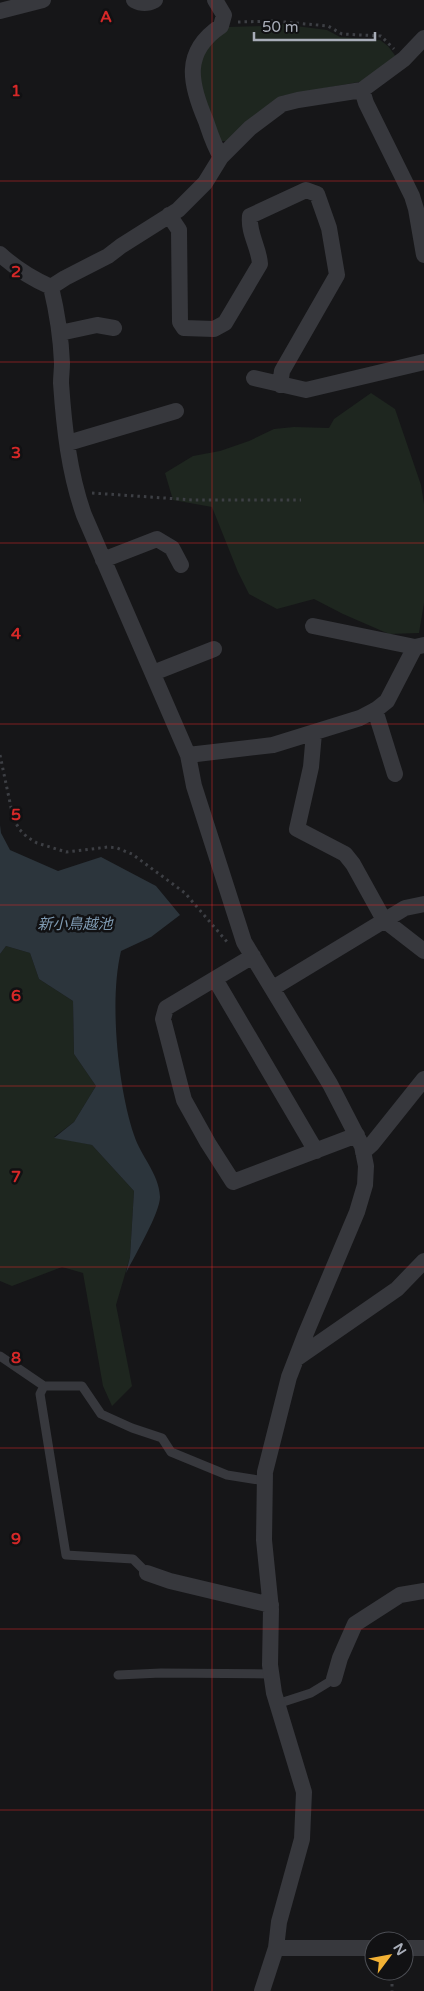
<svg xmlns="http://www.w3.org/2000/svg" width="424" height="1991" font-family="'Varela Round','Noto Sans JP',sans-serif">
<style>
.green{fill:#1e261f}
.water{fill:#2c353c}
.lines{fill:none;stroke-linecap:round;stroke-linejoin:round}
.path{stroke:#3d3f44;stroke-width:3;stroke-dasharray:2.5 4;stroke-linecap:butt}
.lane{stroke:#37383d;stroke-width:9}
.street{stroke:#37383d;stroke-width:16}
.grid{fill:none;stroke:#d62828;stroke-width:1;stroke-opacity:0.55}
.labels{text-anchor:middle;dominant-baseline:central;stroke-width:5;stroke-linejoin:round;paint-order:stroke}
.water-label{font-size:15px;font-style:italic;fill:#7f9bb3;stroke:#111113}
.grid-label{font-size:16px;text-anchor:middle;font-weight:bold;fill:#d62828;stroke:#111113;stroke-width:5;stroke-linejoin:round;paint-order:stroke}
</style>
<rect width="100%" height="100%" fill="#161618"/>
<path class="green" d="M 272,23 L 327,30 L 340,37 L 380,40 L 388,46 L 397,58 L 364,81 L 281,96 L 228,141 L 219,141 L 198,86 L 202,53 L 227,27 L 266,26 Z
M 371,393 L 395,409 L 421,485 L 424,504 L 424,603 L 419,633 L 389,634 L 343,614 L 314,599 L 277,609 L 249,594 L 238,572 L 212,507 L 173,500 L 165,473 L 193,456 L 220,451 L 249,441 L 274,429 L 294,427 L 329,428 L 334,419 Z
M 6,946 L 30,953 L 39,979 L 73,1001 L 74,1054 L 96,1086 L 74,1122 L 54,1137 L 92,1145 L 134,1191 L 130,1257 L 116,1305 L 132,1386 L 112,1406 L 103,1386 L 83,1273 L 62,1267 L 12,1286 L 0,1281 L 0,954 Z"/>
<path class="water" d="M 0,825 L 1,833 L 10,850 L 58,871 L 101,857 L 156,886 L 180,915 L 151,937 L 121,951 C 109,1001 118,1087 134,1135 C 141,1157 159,1173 160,1197 C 160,1213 134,1257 126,1273 L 130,1257 L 134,1191 L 92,1145 L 54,1138 L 74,1122 L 96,1086 L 74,1054 L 73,1001 L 39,979 L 30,953 L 6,946 L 0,954 Z"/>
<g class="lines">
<path class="path" d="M 238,22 L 274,21 L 328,26 L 342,34 L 381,36 L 394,49
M 92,493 L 193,500 L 301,500
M 0,755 L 13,817 L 19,829 L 27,837 L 37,843 L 66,852 L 108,847 L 117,848 L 132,854 L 185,893 L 228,943
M 392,1971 L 392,1991"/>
<path class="lane" d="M 0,1356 L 44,1386
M 147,1573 L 133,1559 L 66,1555 L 40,1394 L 44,1386 L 82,1386 L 101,1414 L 132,1428 L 162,1438 L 171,1452 L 227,1475 L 265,1481
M 118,1675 L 161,1673 L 271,1674
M 277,1704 L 311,1693 L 334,1679"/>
<path class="street" d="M 134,0 C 142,4 147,4 155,0
M 215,0 L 224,15 L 221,26 C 182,52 190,84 206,121 C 210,133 214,146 221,157
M 0,11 L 43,0
M 362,90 L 366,103 L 412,196 L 416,209 L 424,255
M 169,215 L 179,230 L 180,322 L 184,328 L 214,329 L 225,323 L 260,264 C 259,247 248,233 250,216 L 306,190 L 317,194 L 329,228 L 337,275 L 282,371 L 280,385
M 0,254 C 15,268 33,279 51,287
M 51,287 C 57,312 61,338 62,363 C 62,370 61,376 61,383 C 64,427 69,473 84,515 L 188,755 L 194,786 L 244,942 L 330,1084 L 362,1146 L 366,1166 L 365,1185 L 357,1212 L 306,1333 L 289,1377 L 265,1472 L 264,1540 L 271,1609 L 270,1665 L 274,1693 L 304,1792 L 302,1839 L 279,1922 L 276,1948 L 262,1991
M 51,287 L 65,278 L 108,256 L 121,246 L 178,210 L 205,183 L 221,157 L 250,128 L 282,104 L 298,100 L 362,90 L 404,59 L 424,38
M 60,333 L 97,325 L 114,328
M 254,378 L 306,390 L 424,362
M 68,443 L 176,411
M 103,560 L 157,539 L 172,548 L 181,565
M 313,626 L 415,647
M 153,673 L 214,649
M 375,710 L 395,774
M 314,733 L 311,767 L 297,829 L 345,854 L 353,864 L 384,920 L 424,951
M 188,755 L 273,745 L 360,718 L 377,709 L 387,701 L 415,647 L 424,645
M 253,956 L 166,1008 L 163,1019 L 184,1100 L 208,1143 L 233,1182 L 357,1135
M 215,979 L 316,1151
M 273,988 L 405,908 L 424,904
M 363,1152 L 372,1144 L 424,1079
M 296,1359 L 397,1289 L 424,1261
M 147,1573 L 170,1581 L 271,1605
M 334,1679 L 340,1658 L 355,1624 L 400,1595 L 424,1591
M 276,1948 L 374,1948
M 404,1948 L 424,1948"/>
</g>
<path class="grid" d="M 212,0 L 212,1991M 0,181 L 424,181M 0,362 L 424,362M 0,543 L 424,543M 0,724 L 424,724M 0,905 L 424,905M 0,1086 L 424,1086M 0,1267 L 424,1267M 0,1448 L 424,1448M 0,1629 L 424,1629M 0,1810 L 424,1810"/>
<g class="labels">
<g class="water-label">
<text x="75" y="924">新小鳥越池</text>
</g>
</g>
<g class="grid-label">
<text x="106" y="22">A</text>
<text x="16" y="96">1</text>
<text x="16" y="277">2</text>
<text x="16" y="458">3</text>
<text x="16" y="639">4</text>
<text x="16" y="820">5</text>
<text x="16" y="1001">6</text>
<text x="16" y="1182">7</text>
<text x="16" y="1363">8</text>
<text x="16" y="1544">9</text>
</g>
<g transform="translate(389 1956) rotate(58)"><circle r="24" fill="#111113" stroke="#4d4f55"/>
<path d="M0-4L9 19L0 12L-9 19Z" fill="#f2b134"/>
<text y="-8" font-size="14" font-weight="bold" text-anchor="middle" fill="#a8adb8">N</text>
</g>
<path d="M254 32v8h121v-8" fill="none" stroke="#a8adb8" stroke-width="2.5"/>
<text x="262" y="32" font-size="15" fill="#a8adb8" stroke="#111113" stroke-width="4" paint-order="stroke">50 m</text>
</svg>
